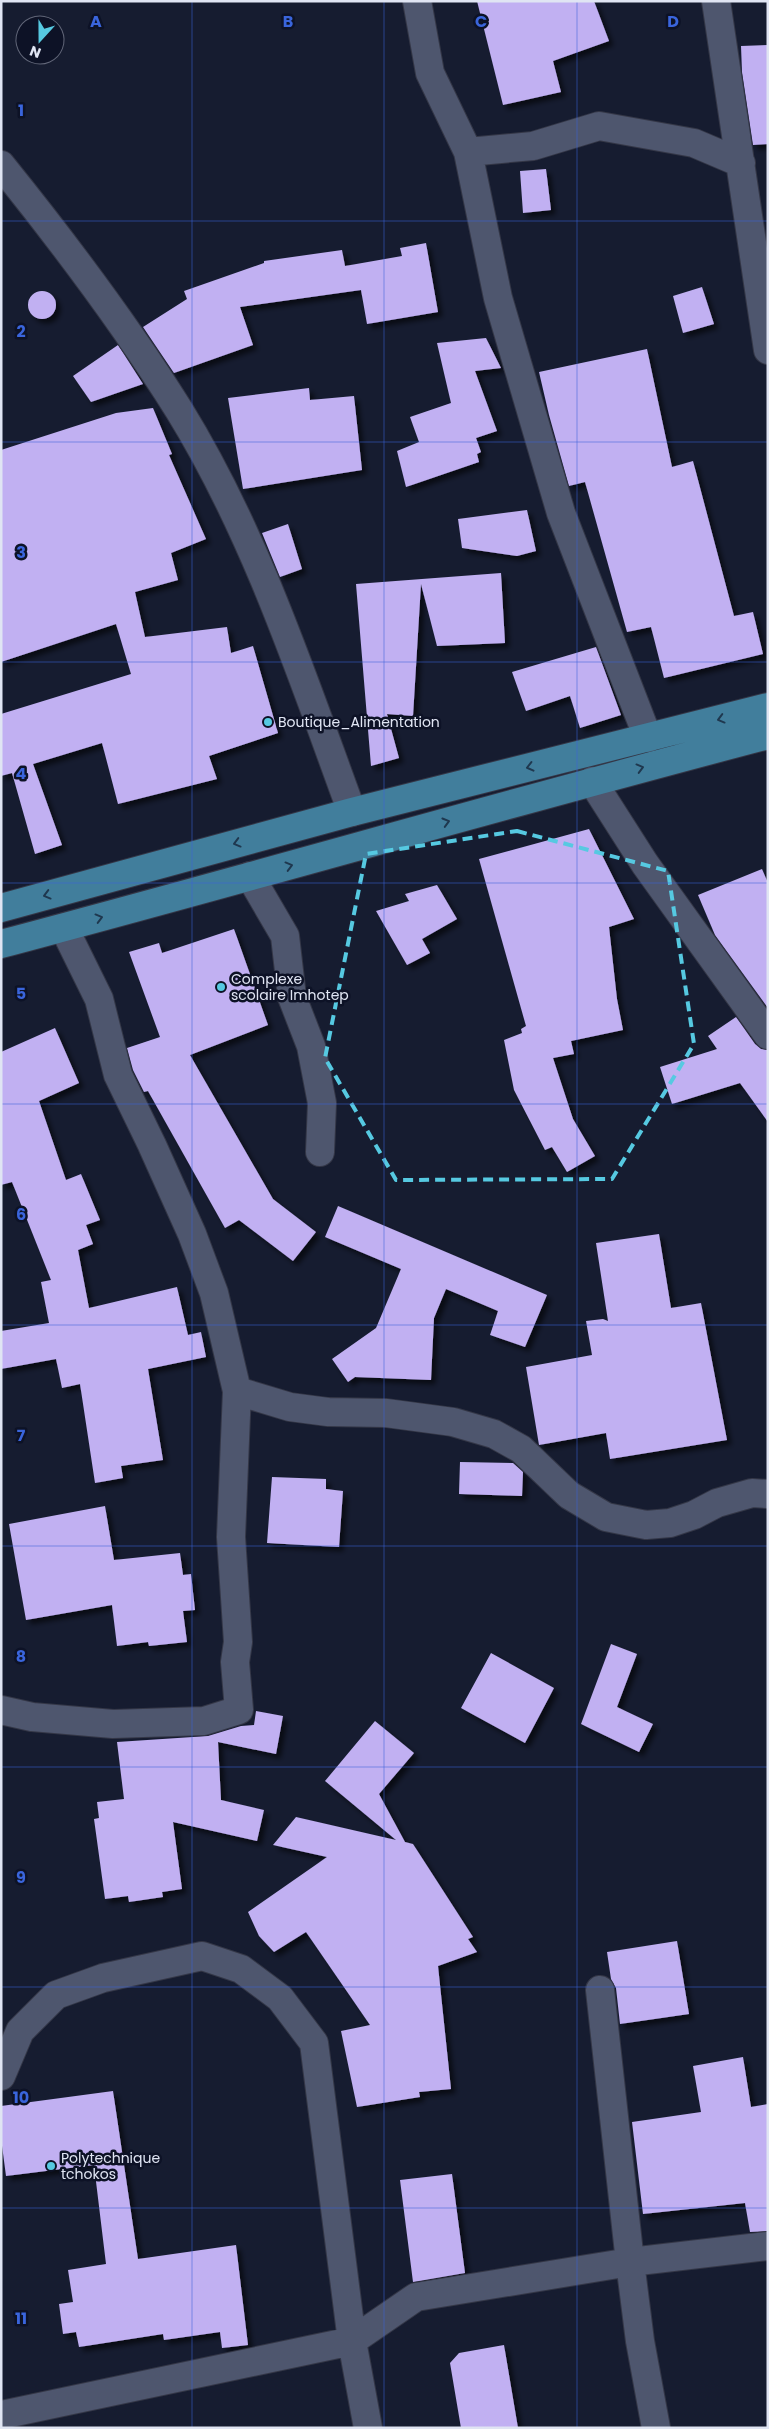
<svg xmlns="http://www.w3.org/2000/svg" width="769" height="2429" font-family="Poppins,sans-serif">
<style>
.building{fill:#c1b0f2;filter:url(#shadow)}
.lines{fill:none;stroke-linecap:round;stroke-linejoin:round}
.minor-casing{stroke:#343747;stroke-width:30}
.major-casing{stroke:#343747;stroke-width:30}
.minor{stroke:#4e566e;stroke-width:28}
.major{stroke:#417e9c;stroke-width:28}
.oneway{stroke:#1f384f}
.marked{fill:none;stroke:#56c9e1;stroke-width:4;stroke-dasharray:10 6;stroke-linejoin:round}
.grid{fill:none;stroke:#3a65dc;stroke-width:1;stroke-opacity:0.55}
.poi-dot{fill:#56c9e1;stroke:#0d1226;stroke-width:2}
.labels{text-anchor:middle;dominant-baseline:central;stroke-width:5;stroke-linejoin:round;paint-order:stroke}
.poi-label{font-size:14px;fill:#e0e5f3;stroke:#0d1226;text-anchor:start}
.grid-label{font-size:16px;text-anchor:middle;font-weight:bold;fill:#3a65dc;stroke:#0d1226;stroke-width:5;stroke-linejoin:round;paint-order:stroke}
</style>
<defs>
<filter id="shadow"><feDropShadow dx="4.5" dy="4.5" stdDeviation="2.5" flood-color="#0009"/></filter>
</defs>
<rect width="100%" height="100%" fill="#161c30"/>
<path class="building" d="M 477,1 L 594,1 L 609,41 L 553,61 L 561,92 L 503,105 Z
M 768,45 L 768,144 L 753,145 L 742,72 L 741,46 Z
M 546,169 L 551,210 L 523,213 L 520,171 Z
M 426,243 L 438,312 L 367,324 L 361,290 L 240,307 L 253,345 L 174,373 L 143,327 L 187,299 L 184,291 L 264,263 L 264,261 L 342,250 L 345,266 L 402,256 L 400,248 Z
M 702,287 L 714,324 L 683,333 L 673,296 Z
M28 305a14 14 0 1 1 28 0a14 14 0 1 1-28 0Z
M 486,338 L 501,368 L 475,371 L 497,431 L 476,438 L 481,452 L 477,454 L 479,462 L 406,487 L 397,451 L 419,442 L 410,417 L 451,403 L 437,343 Z
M 118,345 L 143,384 L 91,402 L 73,376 Z
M 647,349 L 672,467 L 693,461 L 734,616 L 753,612 L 763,654 L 664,678 L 651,627 L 627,632 L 585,482 L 569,486 L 549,415 L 539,372 Z
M 309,388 L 310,400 L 354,396 L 362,470 L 243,489 L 228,398 Z
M 153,408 L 172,454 L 169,455 L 206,539 L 171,553 L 178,580 L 135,592 L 145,637 L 227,627 L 231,653 L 253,646 L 278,733 L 209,756 L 217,779 L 118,804 L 102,743 L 33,764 L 62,845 L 35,854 L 12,773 L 1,776 L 1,714 L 131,674 L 116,624 L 1,662 L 1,450 L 116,413 Z
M 527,510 L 536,551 L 517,556 L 462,548 L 458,519 Z
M 288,524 L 302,569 L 280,577 L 262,533 Z
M 501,573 L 505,643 L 437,646 L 421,584 L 413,716 L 387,714 L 399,758 L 371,766 L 356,584 Z
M 596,647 L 621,715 L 580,728 L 570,696 L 526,711 L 512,672 Z
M 589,829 L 634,919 L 609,927 L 617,999 L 623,1030 L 571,1041 L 574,1054 L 553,1058 L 573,1119 L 595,1156 L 567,1172 L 552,1147 L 545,1150 L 514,1090 L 504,1040 L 522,1033 L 521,1029 L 526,1026 L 479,859 Z
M 762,869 L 768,883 L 768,1008 L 715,935 L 698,895 Z
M 437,885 L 457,919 L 422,939 L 430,953 L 407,965 L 376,911 L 409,901 L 405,894 Z
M 234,929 L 268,1025 L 190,1055 L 273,1199 L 316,1232 L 293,1261 L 239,1220 L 225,1228 L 148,1091 L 144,1092 L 133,1070 L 127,1048 L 160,1037 L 129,952 L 159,943 L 162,953 Z
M 736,1017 L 755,1044 L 761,1049 L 768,1050 L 768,1122 L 740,1083 L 672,1104 L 660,1067 L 717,1049 L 708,1036 Z
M 55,1028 L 79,1083 L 39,1101 L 66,1180 L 81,1174 L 100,1220 L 86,1225 L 93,1244 L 78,1250 L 89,1308 L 177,1287 L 188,1335 L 201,1332 L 206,1357 L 148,1369 L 163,1460 L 121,1466 L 123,1478 L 95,1483 L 80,1384 L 62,1388 L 56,1359 L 1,1369 L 1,1331 L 49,1323 L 41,1282 L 51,1280 L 12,1182 L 1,1185 L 1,1052 Z
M 338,1206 L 547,1295 L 525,1347 L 490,1335 L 498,1311 L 446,1289 L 434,1318 L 431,1380 L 355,1377 L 348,1382 L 332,1359 L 376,1328 L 401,1269 L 325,1237 Z
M 659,1234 L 671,1308 L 701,1303 L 727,1440 L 610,1459 L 606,1433 L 539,1445 L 526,1367 L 592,1355 L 586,1321 L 603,1319 L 608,1321 L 596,1243 Z
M 460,1462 L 513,1463 L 523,1472 L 522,1496 L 459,1494 Z
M 272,1477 L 326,1479 L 326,1489 L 343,1491 L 339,1547 L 267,1543 Z
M 105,1506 L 114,1560 L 180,1553 L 183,1575 L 191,1574 L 195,1610 L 183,1611 L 187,1642 L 149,1646 L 148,1642 L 117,1646 L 112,1605 L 26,1620 L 9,1524 Z
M 611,1644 L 637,1654 L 617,1707 L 653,1724 L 639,1752 L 581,1724 Z
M 491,1653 L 554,1688 L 525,1743 L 461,1708 Z
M 256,1711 L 283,1716 L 276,1754 L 218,1742 L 221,1800 L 264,1810 L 257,1841 L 173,1822 L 182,1889 L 162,1892 L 163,1897 L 129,1902 L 128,1896 L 105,1899 L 94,1819 L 99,1818 L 97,1802 L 124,1799 L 117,1742 L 208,1736 L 241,1726 L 254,1725 Z
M 375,1721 L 414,1753 L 379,1794 L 405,1842 L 413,1844 L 473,1937 L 468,1939 L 477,1952 L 438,1966 L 451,2089 L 419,2092 L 420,2097 L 357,2107 L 341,2031 L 370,2025 L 306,1932 L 274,1952 L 259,1936 L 248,1912 L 327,1857 L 273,1845 L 296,1817 L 396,1840 L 325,1781 Z
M 677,1941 L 689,2014 L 620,2024 L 616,1988 L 611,1979 L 607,1952 Z
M 743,2057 L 751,2107 L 768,2104 L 768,2231 L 750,2232 L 745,2203 L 643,2214 L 632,2122 L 701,2112 L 693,2066 Z
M 113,2091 L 138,2259 L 236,2245 L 248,2345 L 222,2348 L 220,2332 L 164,2340 L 163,2334 L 79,2347 L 76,2332 L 63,2334 L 59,2304 L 73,2302 L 68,2270 L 106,2264 L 94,2165 L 6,2176 L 1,2138 L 1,2106 Z
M 452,2174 L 465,2273 L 413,2282 L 400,2180 Z
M 504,2345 L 518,2428 L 461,2428 L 450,2363 L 459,2353 Z"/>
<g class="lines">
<defs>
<path id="minor" d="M 417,1 L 430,73 L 468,152 L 533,146 L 599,126 L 694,143 L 741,163
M 716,1 L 768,350
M 468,152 L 498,298 L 561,513 L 648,738
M 1,165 C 64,243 125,324 179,410 C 255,533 302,676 352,812
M 592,781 L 645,864 L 768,1035
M 250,876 L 285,936 L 292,997 L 311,1046 L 322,1103 L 320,1152
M 237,1391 L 290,1407 L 328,1412 L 386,1413 L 453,1422 L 494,1434 L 521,1449 L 569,1495 L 606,1517 L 646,1525 L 670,1523 L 694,1515 L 717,1503 L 752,1493 L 768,1494
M 1,1710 L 32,1717 L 113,1724 L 204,1721 L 239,1710 L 235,1662 L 238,1642 L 231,1537 L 237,1391 L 214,1293 L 192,1234 L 152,1145 L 118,1075 L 99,999 L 64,928
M 1,2076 L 20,2031 L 56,1995 L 103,1978 L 202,1956 L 241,1969 L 280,1998 L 314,2043 L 352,2341 L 368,2428
M 1,2415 L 352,2341 L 416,2297 L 630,2262 L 600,1990
M 656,2428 L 640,2341 L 630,2262 L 768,2246"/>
<path id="major" d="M 1,908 L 352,812 L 768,707
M 1,944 C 257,876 512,802 768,735"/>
</defs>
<use href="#minor" class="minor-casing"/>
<use href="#major" class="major-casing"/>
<use href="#minor" class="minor"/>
<use href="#major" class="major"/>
</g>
<defs><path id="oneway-chevron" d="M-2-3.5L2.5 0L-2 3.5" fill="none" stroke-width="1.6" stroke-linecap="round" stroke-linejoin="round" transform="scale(1.25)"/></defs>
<g class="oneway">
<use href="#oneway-chevron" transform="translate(721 719) rotate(165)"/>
<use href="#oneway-chevron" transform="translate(530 767) rotate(166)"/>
<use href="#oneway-chevron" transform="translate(640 768) rotate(-15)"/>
<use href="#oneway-chevron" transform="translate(446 822) rotate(-16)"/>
<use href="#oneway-chevron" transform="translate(237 843) rotate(165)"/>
<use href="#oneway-chevron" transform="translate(289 866) rotate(-15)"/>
<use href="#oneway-chevron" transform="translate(47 895) rotate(165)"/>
<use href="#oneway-chevron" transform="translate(99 918) rotate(-15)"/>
</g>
<path class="marked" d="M 517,831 L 668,871 L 694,1044 L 612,1179 L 396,1180 L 325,1058 L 366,854 Z"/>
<path class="grid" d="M 192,1 L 192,2428M 384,1 L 384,2428M 577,1 L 577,2428M 1,221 L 768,221M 1,442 L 768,442M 1,662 L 768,662M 1,883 L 768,883M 1,1104 L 768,1104M 1,1325 L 768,1325M 1,1546 L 768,1546M 1,1767 L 768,1767M 1,1987 L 768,1987M 1,2208 L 768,2208"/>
<g class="poi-dot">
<circle cx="268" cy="722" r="5"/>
<circle cx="221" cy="987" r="5"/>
<circle cx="51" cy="2166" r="5"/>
</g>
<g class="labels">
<g class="poi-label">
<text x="278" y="722">Boutique_Alimentation</text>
<text x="231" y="979">Complexe<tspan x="231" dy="16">scolaire Imhotep</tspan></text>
<text x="61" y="2158">Polytechnique<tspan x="61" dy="16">tchokos</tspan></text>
</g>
</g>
<g class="grid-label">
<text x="96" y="27">A</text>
<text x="288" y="27">B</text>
<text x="481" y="27">C</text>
<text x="673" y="27">D</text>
<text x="21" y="116">1</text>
<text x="21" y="337">2</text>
<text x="21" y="558">3</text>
<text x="21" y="779">4</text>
<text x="21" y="999">5</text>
<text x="21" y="1220">6</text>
<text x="21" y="1441">7</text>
<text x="21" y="1662">8</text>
<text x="21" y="1883">9</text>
<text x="21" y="2103">10</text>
<text x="21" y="2324">11</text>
</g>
<rect width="769" height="2429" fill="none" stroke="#e0e5f3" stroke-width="5"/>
<g transform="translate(40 40) rotate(201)"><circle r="24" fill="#0d1226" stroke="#616678"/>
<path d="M0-4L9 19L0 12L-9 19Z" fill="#56c9e1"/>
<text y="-8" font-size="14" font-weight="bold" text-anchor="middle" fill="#e0e5f3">N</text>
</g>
</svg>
